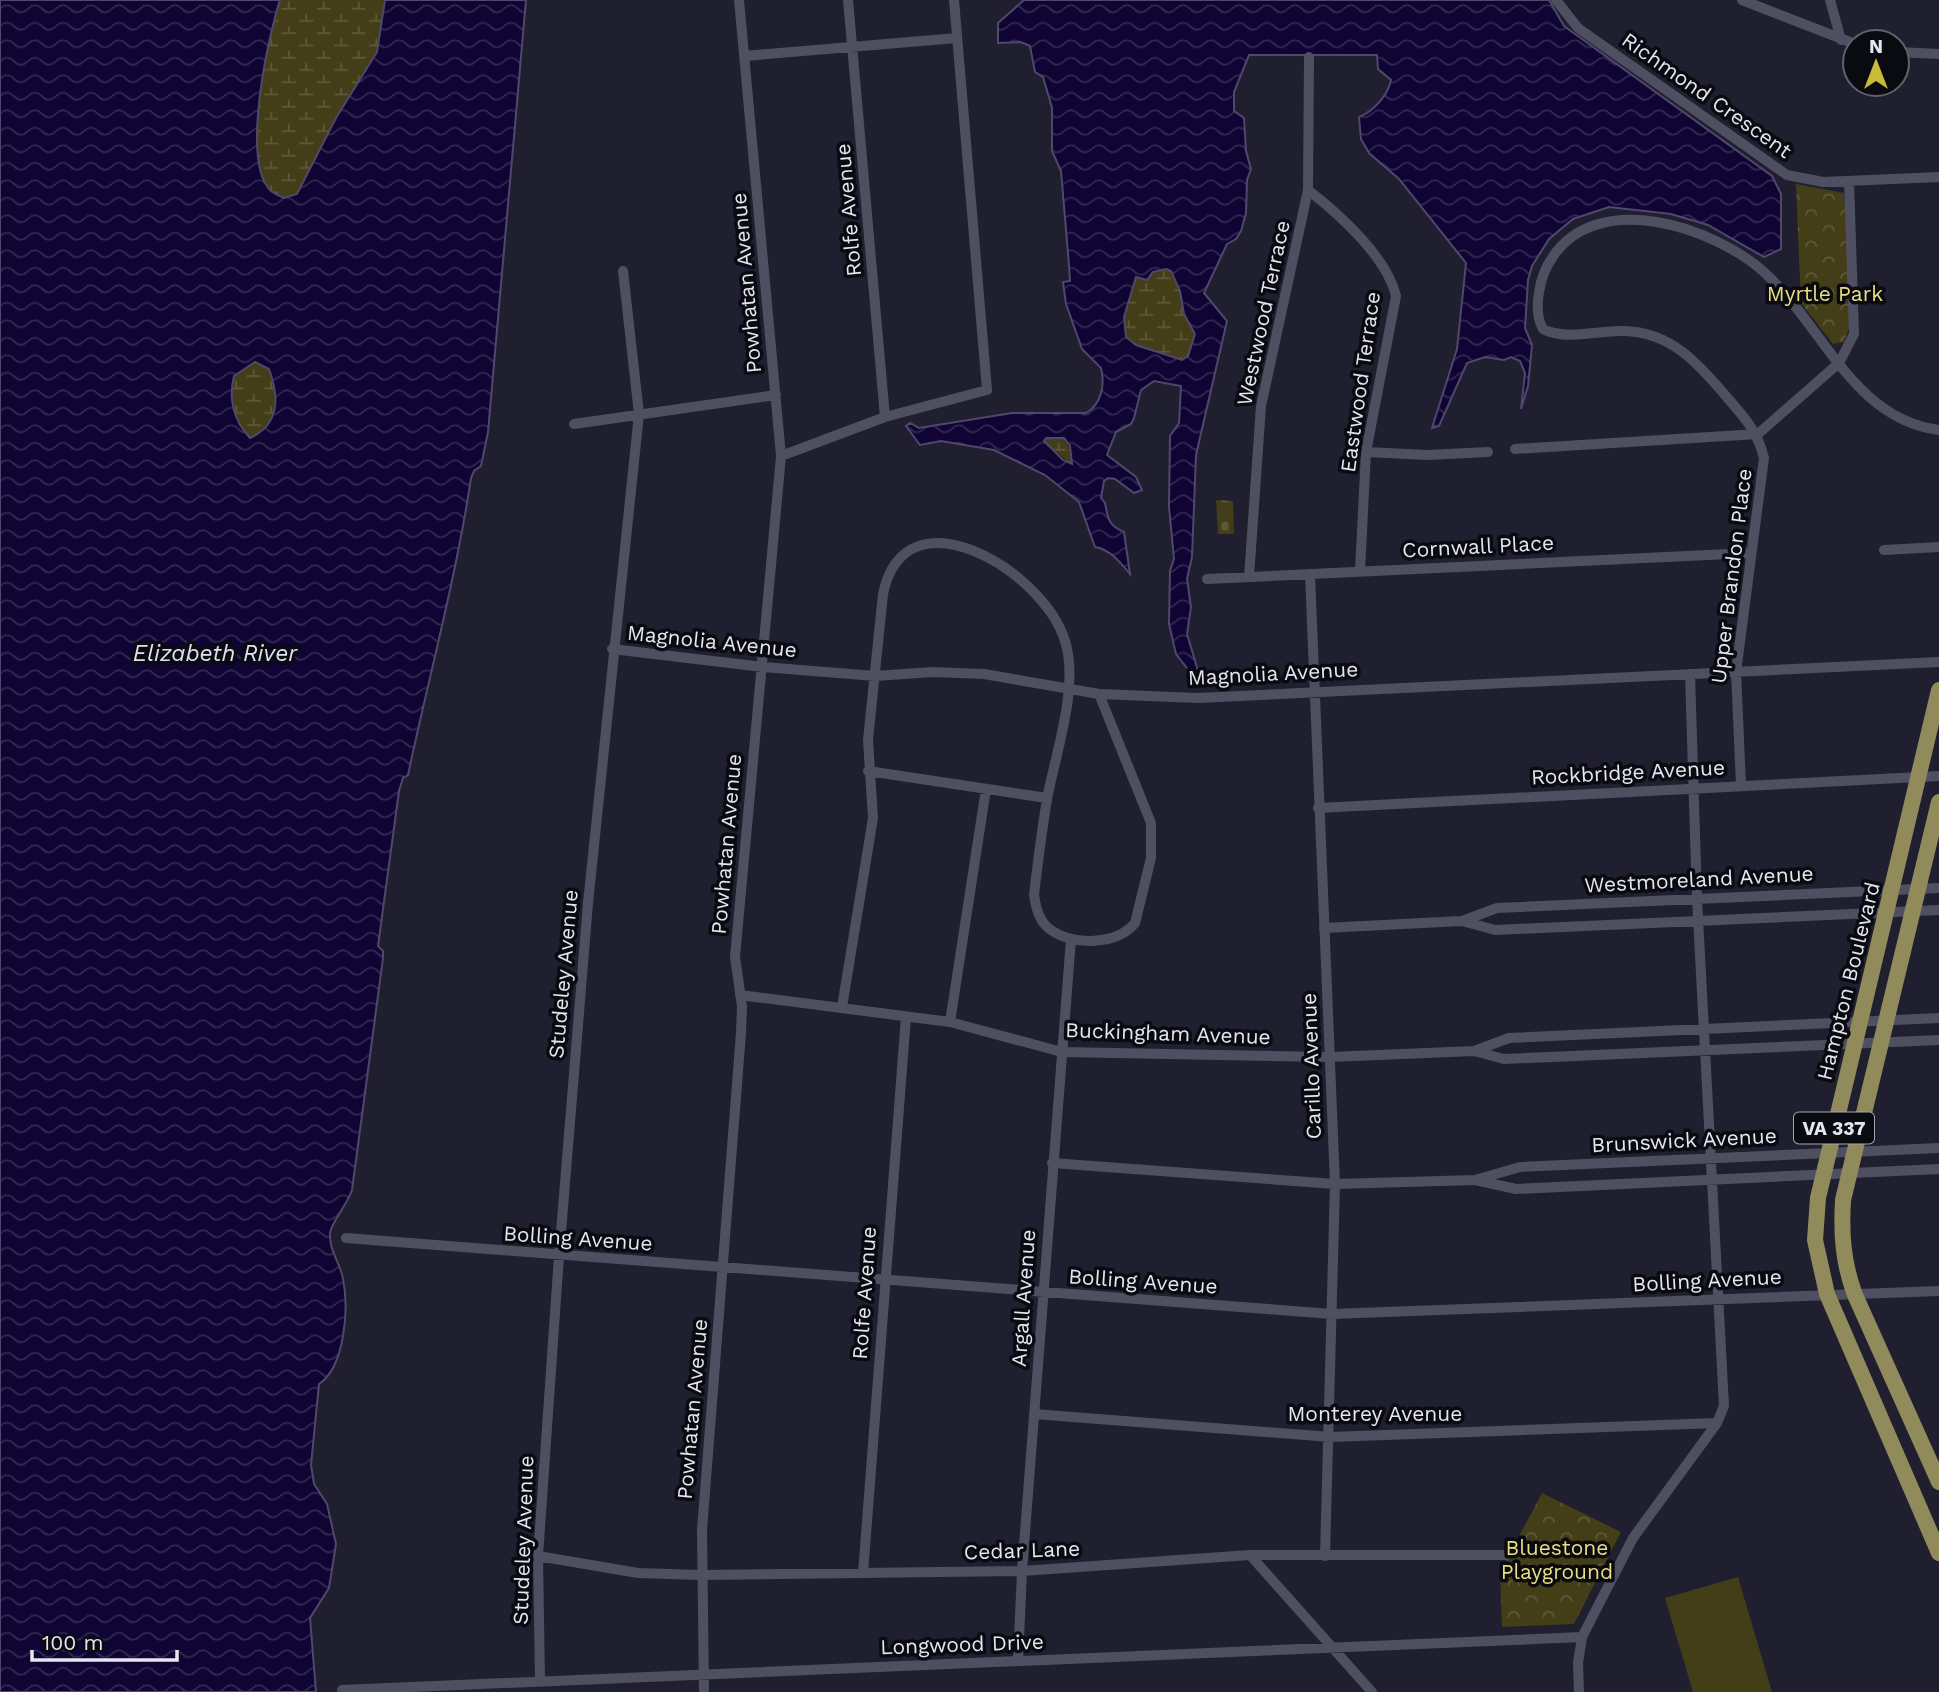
<svg xmlns="http://www.w3.org/2000/svg" width="1939" height="1692" font-family="'Work Sans',sans-serif">
<style>
.forest{fill:url(#forest-crowns)}
.wetland{fill:url(#wetland-marsh)}
.cemetery{fill:url(#cemetery-stones)}
.pitch{fill:#433e17}
.water{fill:url(#water-waves);stroke:#50486c;stroke-width:2;fill-rule:evenodd}
.lines{fill:none;stroke-linecap:round;stroke-linejoin:round}
.minor{stroke:#4f4f62;stroke-width:10}
.primary{stroke:#918a5a;stroke-width:16}
.labels{text-anchor:middle;dominant-baseline:central;stroke-width:7;stroke-linejoin:round;paint-order:stroke}
.shield{fill:#0a0a11;stroke:#a4a4ae;stroke-width:2}
.shield-label{font-size:19px;font-weight:bold;fill:#e6e6f2}
.street-label{font-size:21px;fill:#e6e6f2;stroke:#0a0a11}
.park-label{font-size:21px;fill:#eadf80;stroke:#0a0a11}
.water-label{font-size:23px;font-style:italic;fill:#e0e0f2;stroke:#0a0a11}
</style>
<defs>
<pattern id="forest-crowns" width="20" height="18" patternUnits="userSpaceOnUse" patternTransform="scale(1.75)"><rect width="20" height="18" fill="#433e17"/><path d="M2 6a3 3 0 1 1 6 0M12 15a3 3 0 1 1 6 0" fill="none" stroke="#5e5a39"/></pattern>
<pattern id="wetland-marsh" width="20" height="14" patternUnits="userSpaceOnUse" patternTransform="scale(1.75)"><rect width="20" height="14" fill="#433e17"/><path d="M1 5h8M5 5V1M11 12h8M15 12V8" fill="none" stroke="#5e5a39"/></pattern>
<pattern id="cemetery-stones" width="16" height="16" patternUnits="userSpaceOnUse" patternTransform="scale(1.75)"><rect width="16" height="16" fill="#433e17"/><path d="M2 7V4a2 2 0 0 1 4 0v3zM10 15v-3a2 2 0 0 1 4 0v3z" fill="#5e5a39"/></pattern>
<pattern id="water-waves" width="16" height="10" patternUnits="userSpaceOnUse" patternTransform="scale(1.75)"><rect width="16" height="10" fill="#0f0433"/><path d="M0 5q4-4 8 0t8 0" fill="none" stroke="#322951"/></pattern>
</defs>
<rect width="100%" height="100%" fill="#1f1f30"/>
<path class="forest" d="M 1796,184 L 1844,193 L 1852,320 L 1844,342 L 1833,344 L 1801,303 Z
M 1542,1493 L 1621,1532 L 1574,1624 L 1502,1627 L 1500,1572 Z"/>
<path class="wetland" d="M 280,0 L 385,0 L 377,52 L 336,118 L 297,194 L 284,198 C 280,196 273,193 270,190 C 241,160 268,37 280,0 Z
M 1166,269 L 1171,271 L 1180,291 L 1184,314 L 1195,334 L 1188,356 L 1182,360 L 1135,345 L 1126,338 L 1124,317 L 1136,277 Z
M 256,361 L 269,369 C 279,396 281,424 250,438 C 234,421 229,399 234,376 Z
M 1046,438 L 1063,438 L 1073,455 L 1072,465 L 1044,441 Z"/>
<path class="cemetery" d="M 1216,500 L 1233,501 L 1234,534 L 1218,534 Z"/>
<path class="pitch" d="M 1738,1577 L 1772,1692 L 1693,1692 L 1665,1598 Z"/>
<path class="water" d="M 0,0 L 280,0 C 268,37 241,160 270,190 C 273,193 280,196 284,198 L 297,194 L 336,118 L 377,52 L 385,0 L 526,0 L 488,432 L 481,466 L 474,471 L 471,478 C 456,578 429,676 408,775 L 403,778 L 399,791 L 378,946 L 383,951 L 383,958 L 352,1190 C 347,1205 331,1223 330,1233 C 329,1251 340,1262 343,1279 C 349,1308 345,1367 319,1384 L 311,1465 L 314,1484 L 327,1504 L 336,1544 L 329,1588 L 310,1618 L 316,1692 L 0,1692 ZM 255,362 L 269,369 C 279,396 281,424 250,438 C 234,421 228,399 234,376 Z
M 1024,0 L 1549,0 L 1564,26 L 1772,176 L 1781,194 L 1781,249 L 1764,257 L 1708,225 L 1671,214 L 1609,207 L 1573,219 L 1549,239 L 1532,266 L 1528,280 L 1525,328 L 1532,345 L 1528,386 L 1521,409 L 1525,373 L 1520,361 L 1511,357 L 1504,360 L 1485,357 L 1467,363 L 1439,426 L 1432,428 L 1457,349 L 1466,263 L 1399,179 L 1369,153 L 1361,139 L 1359,117 C 1374,111 1388,95 1391,80 L 1378,69 L 1377,55 L 1249,55 L 1234,92 L 1234,111 L 1244,118 L 1246,151 L 1251,169 L 1247,180 L 1246,213 L 1241,231 L 1236,239 L 1227,244 L 1204,293 L 1227,321 L 1196,455 L 1192,557 L 1187,579 L 1191,607 L 1187,634 L 1199,674 L 1194,677 L 1176,654 L 1169,624 L 1170,571 L 1174,559 L 1169,507 L 1170,436 L 1179,423 L 1181,386 L 1154,381 L 1141,390 L 1134,418 L 1131,424 L 1116,432 L 1107,455 L 1136,477 L 1142,490 L 1134,493 L 1115,479 L 1108,478 L 1104,481 L 1101,498 L 1105,503 C 1108,519 1108,525 1124,532 L 1130,574 C 1120,562 1111,550 1095,547 L 1079,502 L 1045,475 L 994,450 L 941,441 L 920,445 L 906,426 L 910,423 L 919,428 L 1012,413 L 1086,413 C 1102,404 1105,384 1101,368 L 1082,349 L 1066,304 L 1063,282 L 1070,281 L 1069,265 L 1061,171 L 1052,151 L 1052,108 L 1043,77 L 1035,72 L 1030,46 L 1021,42 L 998,43 L 998,23 ZM 1166,269 L 1171,271 L 1180,291 L 1184,314 L 1195,334 L 1188,356 L 1182,360 L 1136,345 L 1126,337 L 1124,317 L 1136,277 L 1147,280 L 1153,272 ZM 1046,438 L 1064,438 L 1070,446 L 1072,464 L 1063,460 L 1044,441 Z"/>
<g class="lines">
<path class="minor" d="M 848,0 L 885,417
M 1556,0 L 1578,28 L 1787,175 L 1823,182 L 1939,177
M 1742,0 L 1855,44
M 1830,0 L 1841,40
M 1897,52 L 1939,54
M 745,56 L 957,38
M 1308,190 C 1339,214 1387,257 1396,296 L 1366,452 L 1360,571
M 574,424 L 776,395
M 1515,449 L 1758,434 L 1839,363 L 1854,334 L 1849,181
M 1366,452 L 1427,455 L 1488,452
M 781,456 L 885,417 L 987,390 L 954,0
M 1884,550 L 1939,547
M 1310,574 L 1335,1184 L 1325,1556
M 1249,577 L 1261,406 L 1308,190 L 1309,57
M 1207,579 L 1750,553
M 612,649 L 763,667 L 875,676 L 933,672 L 984,674 L 1099,694 L 1198,698 L 1939,662
M 868,771 L 1047,798
M 1741,785 L 1736,672 L 1764,458 C 1757,430 1744,417 1725,395 C 1697,362 1670,332 1624,331 C 1599,330 1565,341 1543,329 C 1532,310 1540,275 1552,258 C 1597,188 1715,227 1765,273 C 1823,326 1853,419 1939,430
M 1318,808 L 1939,776
M 1462,921 L 1495,930 L 1939,910
M 1324,928 L 1462,921 L 1497,908 L 1939,888
M 740,995 L 950,1022 L 1062,1052 L 1330,1057 L 1474,1051 L 1509,1038 L 1939,1018
M 842,1007 L 873,818 L 868,740 L 883,594 C 905,487 1044,571 1065,641 C 1079,685 1057,749 1048,794 C 1042,827 1038,861 1034,895 C 1036,908 1039,922 1051,930 C 1073,946 1117,945 1135,923 L 1151,858 L 1151,823 L 1099,694
M 950,1022 L 986,789
M 1474,1051 L 1504,1059 L 1939,1040
M 1052,1163 L 1335,1184 L 1475,1180 L 1520,1167 L 1939,1148
M 1475,1180 L 1516,1189 L 1939,1169
M 346,1238 L 1332,1314 L 1939,1291
M 1034,1414 L 1330,1437 L 1717,1423
M 1250,1555 L 1372,1692
M 538,1556 L 638,1573 L 700,1575 L 1022,1571 L 1250,1555 L 1507,1555
M 863,1573 L 906,1017
M 1018,1661 L 1022,1571 L 1071,939
M 540,1681 L 538,1556 L 559,1256 L 588,903 L 639,414 L 623,271
M 342,1690 L 1582,1637
M 704,1692 L 702,1530 L 741,1033 L 742,1006 L 735,957 L 781,456 L 739,0
M 1579,1692 L 1578,1663 L 1582,1637 L 1633,1538 L 1717,1423 L 1724,1406 L 1697,899 L 1690,674"/>
<path class="primary" d="M 1939,690 L 1818,1198 L 1815,1240 L 1827,1294 L 1939,1553
M 1939,802 L 1843,1200 C 1841,1234 1843,1263 1855,1295 L 1939,1482"/>
</g>
<g class="labels">
<rect class="shield" x="1794" y="1112.5" width="80" height="31" rx="5"/>
<g class="shield-label">
<text x="1834" y="1128">VA 337</text>
</g>
<g class="street-label">
<text transform="translate(1707 95) rotate(35)">Richmond Crescent</text>
<text transform="translate(848 210) rotate(-95)">Rolfe Avenue</text>
<text transform="translate(746 283) rotate(-95)">Powhatan Avenue</text>
<text transform="translate(1263 313) rotate(-78)">Westwood Terrace</text>
<text transform="translate(1360 382) rotate(-82)">Eastwood Terrace</text>
<text transform="translate(1478 546) rotate(-3)">Cornwall Place</text>
<text transform="translate(1731 576) rotate(-83)">Upper Brandon Place</text>
<text transform="translate(712 641) rotate(6)">Magnolia Avenue</text>
<text transform="translate(1273 673) rotate(-3)">Magnolia Avenue</text>
<text transform="translate(1628 772) rotate(-3)">Rockbridge Avenue</text>
<text transform="translate(726 844) rotate(-85)">Powhatan Avenue</text>
<text transform="translate(1699 879) rotate(-3)">Westmoreland Avenue</text>
<text transform="translate(563 974) rotate(-85)">Studeley Avenue</text>
<text transform="translate(1848 981) rotate(-76)">Hampton Boulevard</text>
<text transform="translate(1168 1033) rotate(2)">Buckingham Avenue</text>
<text transform="translate(1311 1066) rotate(-92)">Carillo Avenue</text>
<text transform="translate(1684 1140) rotate(-3)">Brunswick Avenue</text>
<text transform="translate(578 1238) rotate(4)">Bolling Avenue</text>
<text transform="translate(1707 1280) rotate(-3)">Bolling Avenue</text>
<text transform="translate(1143 1281) rotate(4)">Bolling Avenue</text>
<text transform="translate(864 1293) rotate(-86)">Rolfe Avenue</text>
<text transform="translate(1023 1298) rotate(-86)">Argall Avenue</text>
<text transform="translate(692 1409) rotate(-85)">Powhatan Avenue</text>
<text x="1375" y="1413">Monterey Avenue</text>
<text transform="translate(523 1540) rotate(-88)">Studeley Avenue</text>
<text transform="translate(1022 1550) rotate(-2)">Cedar Lane</text>
<text transform="translate(962 1644) rotate(-2)">Longwood Drive</text>
</g>
<g class="park-label">
<text x="1825" y="293">Myrtle Park</text>
<text x="1557" y="1547">Bluestone<tspan x="1557" dy="24">Playground</tspan></text>
</g>
<g class="water-label">
<text x="215" y="653">Elizabeth River</text>
</g>
</g>
<g transform="translate(1876 63)"><circle r="33" fill="#0a0a11" stroke="#62626b" stroke-width="2"/>
<path d="M0-5L12 26L0 18L-12 26Z" fill="#c9ba3a"/>
<text y="-10" font-size="19" font-weight="bold" text-anchor="middle" fill="#e6e6f2">N</text>
</g>
<path d="M32 1650v10h145v-10" fill="none" stroke="#e6e6f2" stroke-width="3.5"/>
<text x="42" y="1650" font-size="21" fill="#e6e6f2" stroke="#0a0a11" stroke-width="5" paint-order="stroke">100 m</text>
</svg>
